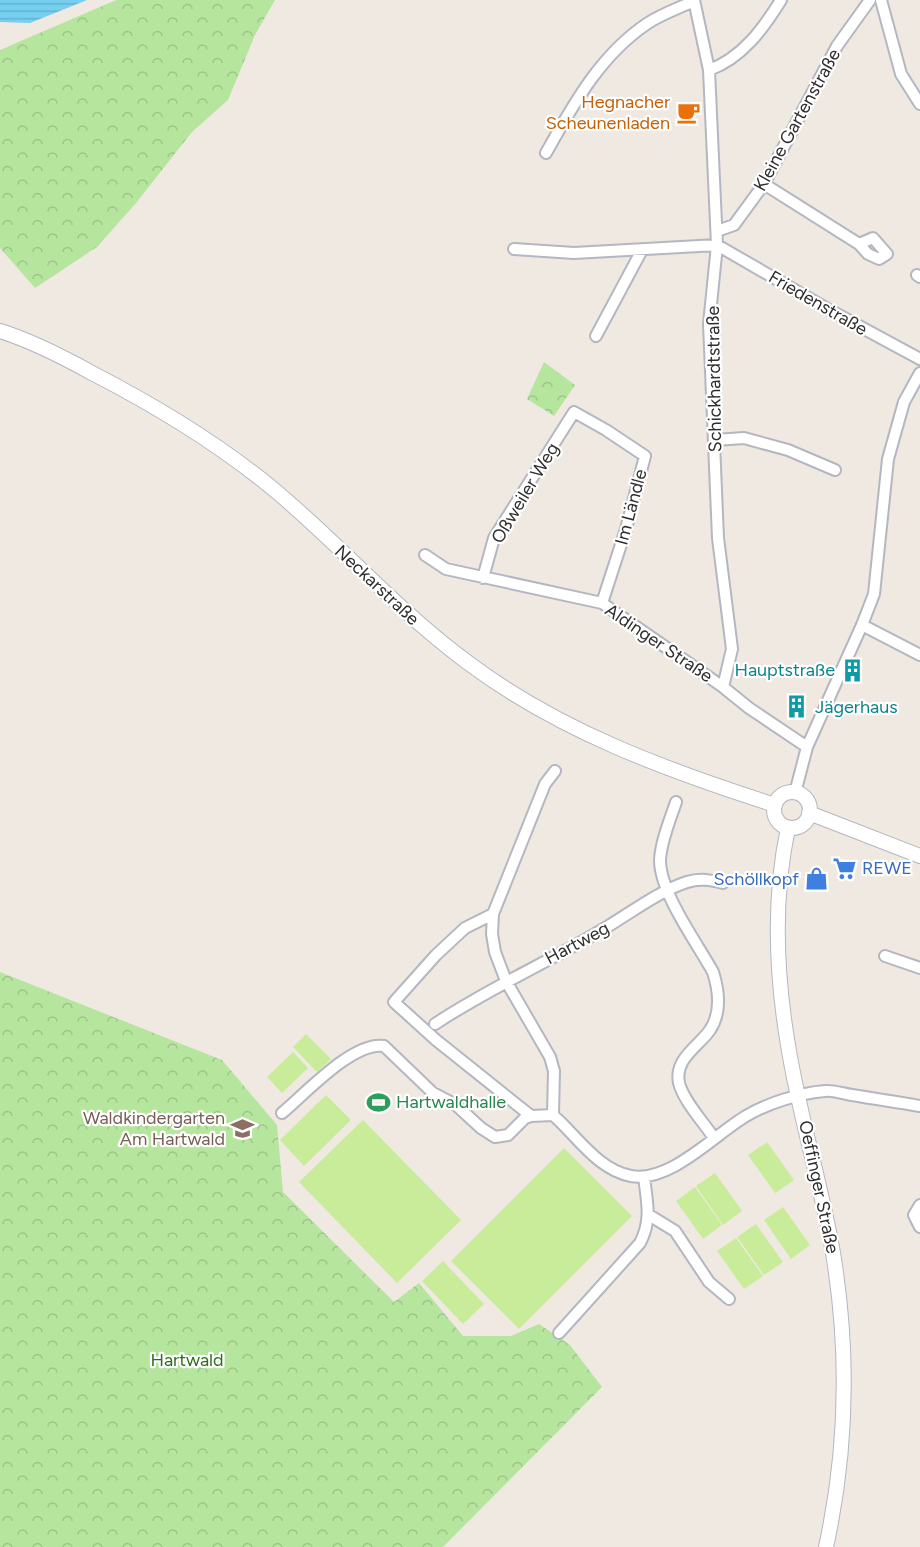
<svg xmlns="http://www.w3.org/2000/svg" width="920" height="1547" font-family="Figtree,sans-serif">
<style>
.forest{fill:url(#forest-crowns)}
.pitch{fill:#c9ec9a}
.water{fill:url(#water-rules)}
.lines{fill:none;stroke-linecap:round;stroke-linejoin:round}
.street-casing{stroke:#b4b7c1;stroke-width:14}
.secondary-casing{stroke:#b4b7c1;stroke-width:16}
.street{stroke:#fff;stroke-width:10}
.secondary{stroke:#fff;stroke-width:14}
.labels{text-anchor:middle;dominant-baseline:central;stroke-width:4.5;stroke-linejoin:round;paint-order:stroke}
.food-label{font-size:18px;fill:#c56008;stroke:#fff;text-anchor:end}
.street-label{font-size:18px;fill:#2e2e2e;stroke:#fff}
.culture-label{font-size:18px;fill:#0d838f;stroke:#fff;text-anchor:end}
.shop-label{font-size:18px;fill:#366cbe;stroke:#fff;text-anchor:start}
.leisure-label{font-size:18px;fill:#27864d;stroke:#fff;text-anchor:start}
.education-label{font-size:18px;fill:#785e54;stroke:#fff;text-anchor:end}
.park-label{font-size:18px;fill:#2c6e1b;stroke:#fff}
</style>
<defs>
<pattern id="forest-crowns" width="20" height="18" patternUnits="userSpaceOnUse" patternTransform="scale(1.5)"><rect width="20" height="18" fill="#b6e59e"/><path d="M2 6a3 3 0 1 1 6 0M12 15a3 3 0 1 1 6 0" fill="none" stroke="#9dc588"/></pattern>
<pattern id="water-rules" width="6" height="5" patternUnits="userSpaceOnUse" patternTransform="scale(1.5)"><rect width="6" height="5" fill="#75cff0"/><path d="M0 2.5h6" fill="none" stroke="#66b2ce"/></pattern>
</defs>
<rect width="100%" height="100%" fill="#efe9e1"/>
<path class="forest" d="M 116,0 L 275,0 L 255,35 L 228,100 L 192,132 L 136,203 L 97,247 L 35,288 L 0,248 L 0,50 Z
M 544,362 L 575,385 L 554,416 L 527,399 Z
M 0,972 L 222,1060 L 277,1125 L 283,1192 L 394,1302 L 419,1283 L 463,1336 L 511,1336 L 539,1324 L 570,1345 L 602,1387 L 443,1547 L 0,1547 Z"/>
<path class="pitch" d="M 306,1034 L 331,1059 L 317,1072 L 293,1047 Z
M 293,1052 L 308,1068 L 282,1093 L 267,1077 Z
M 326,1095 L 351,1120 L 304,1166 L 280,1140 Z
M 363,1120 L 461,1220 L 397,1283 L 299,1182 Z
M 767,1142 L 794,1180 L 775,1193 L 748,1155 Z
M 564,1148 L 632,1216 L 519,1329 L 451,1261 Z
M 715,1173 L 742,1211 L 723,1225 L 696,1186 Z
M 695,1187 L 722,1225 L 703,1239 L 676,1201 Z
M 783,1207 L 810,1245 L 791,1259 L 764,1220 Z
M 756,1224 L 783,1262 L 764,1275 L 737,1237 Z
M 736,1238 L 763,1276 L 744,1289 L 717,1251 Z
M 443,1261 L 484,1304 L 463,1324 L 422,1281 Z"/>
<path class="water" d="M 0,0 L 87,0 L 30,23 L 0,22 Z"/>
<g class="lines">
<defs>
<path id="street" d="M 694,0 L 709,70 L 717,245 L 709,324 L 718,538 L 732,649 L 723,687
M 881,0 L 901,74 L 920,104
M 709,70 C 742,58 763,29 781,0
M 546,153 C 573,105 600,55 648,23 C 662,14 679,8 694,1
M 764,184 L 859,244 L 868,254 L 879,259 L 887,254 L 873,238 L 859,244
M 717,231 L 734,225 L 764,184 L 837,46 L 870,0
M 514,249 L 574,253 L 717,245 L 833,312 L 920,359
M 917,275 L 920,277
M 596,336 L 642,250
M 715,440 L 744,438 L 788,450 L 835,470
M 425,555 L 446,569 L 602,603 L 723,687 L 749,708 L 807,747
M 483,578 L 494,538 L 574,412 L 606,430 L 645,456 L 626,529 L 602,603
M 862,625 L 920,655
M 795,793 L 807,747 L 862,625 L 874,594 L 888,459 L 904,402 L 920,373
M 676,802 C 670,820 661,841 660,860 C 660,893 697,943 713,972 C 719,991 722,1012 710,1030 C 698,1047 674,1059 679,1083 C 683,1100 704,1123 714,1138
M 493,914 L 465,928 L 436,955 L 394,1002 L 436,1040 L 531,1116
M 885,956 L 920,968
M 435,1024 C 486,990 542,965 595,934 C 624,918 656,892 687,882 C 700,878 711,880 723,883
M 282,1113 C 305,1094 353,1041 384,1046 L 433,1093 L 456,1105 L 481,1128 L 495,1137 L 508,1135 L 525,1118 L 531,1116 L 553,1115 C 577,1136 598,1170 631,1176 C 670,1183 714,1135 746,1116 C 768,1103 800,1093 825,1091 C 833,1090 844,1094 852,1095 C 875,1099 897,1102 920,1106
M 553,1115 L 554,1071 L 550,1057 L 506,981 L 495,952 L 492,934 L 493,914 L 545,784 L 555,771
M 920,1205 L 914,1215 L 920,1227
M 649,1215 L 675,1231 L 709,1282 L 729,1299
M 559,1333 L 640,1243 C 652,1220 647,1202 644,1177"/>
<path id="secondary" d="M 0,331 C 32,341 63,357 92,373 C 158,407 221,445 278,493 C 342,547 398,611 467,662 C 559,731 666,770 775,805
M774 810a18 18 0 1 1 36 0a18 18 0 1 1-36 0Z
M 809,813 L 920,856
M 788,828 C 773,898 776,974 788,1045 C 799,1115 821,1183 833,1253 C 849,1350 847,1451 826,1547"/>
</defs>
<use href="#street" class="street-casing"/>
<use href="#secondary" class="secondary-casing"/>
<use href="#street" class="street"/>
<use href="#secondary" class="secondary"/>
</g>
<defs>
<symbol id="cafe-bare" viewBox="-9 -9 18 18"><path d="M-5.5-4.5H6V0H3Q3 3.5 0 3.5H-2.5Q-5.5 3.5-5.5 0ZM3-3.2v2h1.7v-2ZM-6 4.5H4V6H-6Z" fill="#e8710a" stroke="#fff" stroke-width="2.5" paint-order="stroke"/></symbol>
<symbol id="building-bare" viewBox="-9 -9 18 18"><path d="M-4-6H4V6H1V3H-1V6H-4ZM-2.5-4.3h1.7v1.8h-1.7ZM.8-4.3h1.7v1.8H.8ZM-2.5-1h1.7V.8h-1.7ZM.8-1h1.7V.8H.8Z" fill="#0f9aa8" stroke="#fff" stroke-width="2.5" paint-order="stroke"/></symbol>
<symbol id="supermarket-bare" viewBox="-9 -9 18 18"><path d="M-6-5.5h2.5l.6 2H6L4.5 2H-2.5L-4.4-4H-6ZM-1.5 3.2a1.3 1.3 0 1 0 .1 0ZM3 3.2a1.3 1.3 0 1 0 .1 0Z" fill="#3f7fe0" stroke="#fff" stroke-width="2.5" paint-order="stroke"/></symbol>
<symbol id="shop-bare" viewBox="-9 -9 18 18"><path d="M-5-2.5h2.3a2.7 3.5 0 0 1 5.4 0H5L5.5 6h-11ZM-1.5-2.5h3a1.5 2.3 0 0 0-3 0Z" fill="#3f7fe0" stroke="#fff" stroke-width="2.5" paint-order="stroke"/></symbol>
<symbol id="stadium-bare" viewBox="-9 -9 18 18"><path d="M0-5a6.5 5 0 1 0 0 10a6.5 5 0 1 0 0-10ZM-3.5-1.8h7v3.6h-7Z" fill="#2e9e5b" stroke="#fff" stroke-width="2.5" paint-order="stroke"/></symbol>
<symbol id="school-bare" viewBox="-9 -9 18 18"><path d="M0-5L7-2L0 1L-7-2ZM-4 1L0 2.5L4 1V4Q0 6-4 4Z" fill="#8d6e63" stroke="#fff" stroke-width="2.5" paint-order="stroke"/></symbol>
</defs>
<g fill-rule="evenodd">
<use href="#cafe-bare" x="672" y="96" width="33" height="33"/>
<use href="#building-bare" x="836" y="654" width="33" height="33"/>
<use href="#building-bare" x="780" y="690" width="33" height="33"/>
<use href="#supermarket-bare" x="828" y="852" width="33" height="33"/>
<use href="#shop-bare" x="800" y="862" width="33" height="33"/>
<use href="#stadium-bare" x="362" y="1086" width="33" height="33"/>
<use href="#school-bare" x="226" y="1112" width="33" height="33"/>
</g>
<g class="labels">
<g class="food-label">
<text x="670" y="102">Hegnacher<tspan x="670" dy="21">Scheunenladen</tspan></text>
</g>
<g class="street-label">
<text transform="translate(797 120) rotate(-61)">Kleine Gartenstraße</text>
<text transform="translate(818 303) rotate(30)">Friedenstraße</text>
<text transform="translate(714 379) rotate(-91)">Schickhardtstraße</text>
<text transform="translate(525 493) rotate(-59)">Oßweiler Weg</text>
<text transform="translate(631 507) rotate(-75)">Im Ländle</text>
<text transform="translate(377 585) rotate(43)">Neckarstraße</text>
<text transform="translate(659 643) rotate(34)">Aldinger Straße</text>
<text transform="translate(577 943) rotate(-28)">Hartweg</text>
<text transform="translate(819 1187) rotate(78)">Oeffinger Straße</text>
</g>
<g class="culture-label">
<text x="835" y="670">Hauptstraße</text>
<text x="815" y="707" text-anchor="start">Jägerhaus</text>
</g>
<g class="shop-label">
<text x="862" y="868">REWE</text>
<text x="799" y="879" text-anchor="end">Schöllkopf</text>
</g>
<g class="leisure-label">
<text x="396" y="1102">Hartwaldhalle</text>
</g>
<g class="education-label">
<text x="225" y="1118">Waldkindergarten<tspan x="225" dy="21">Am Hartwald</tspan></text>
</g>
<g class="park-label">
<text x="187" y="1360">Hartwald</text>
</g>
</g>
</svg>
